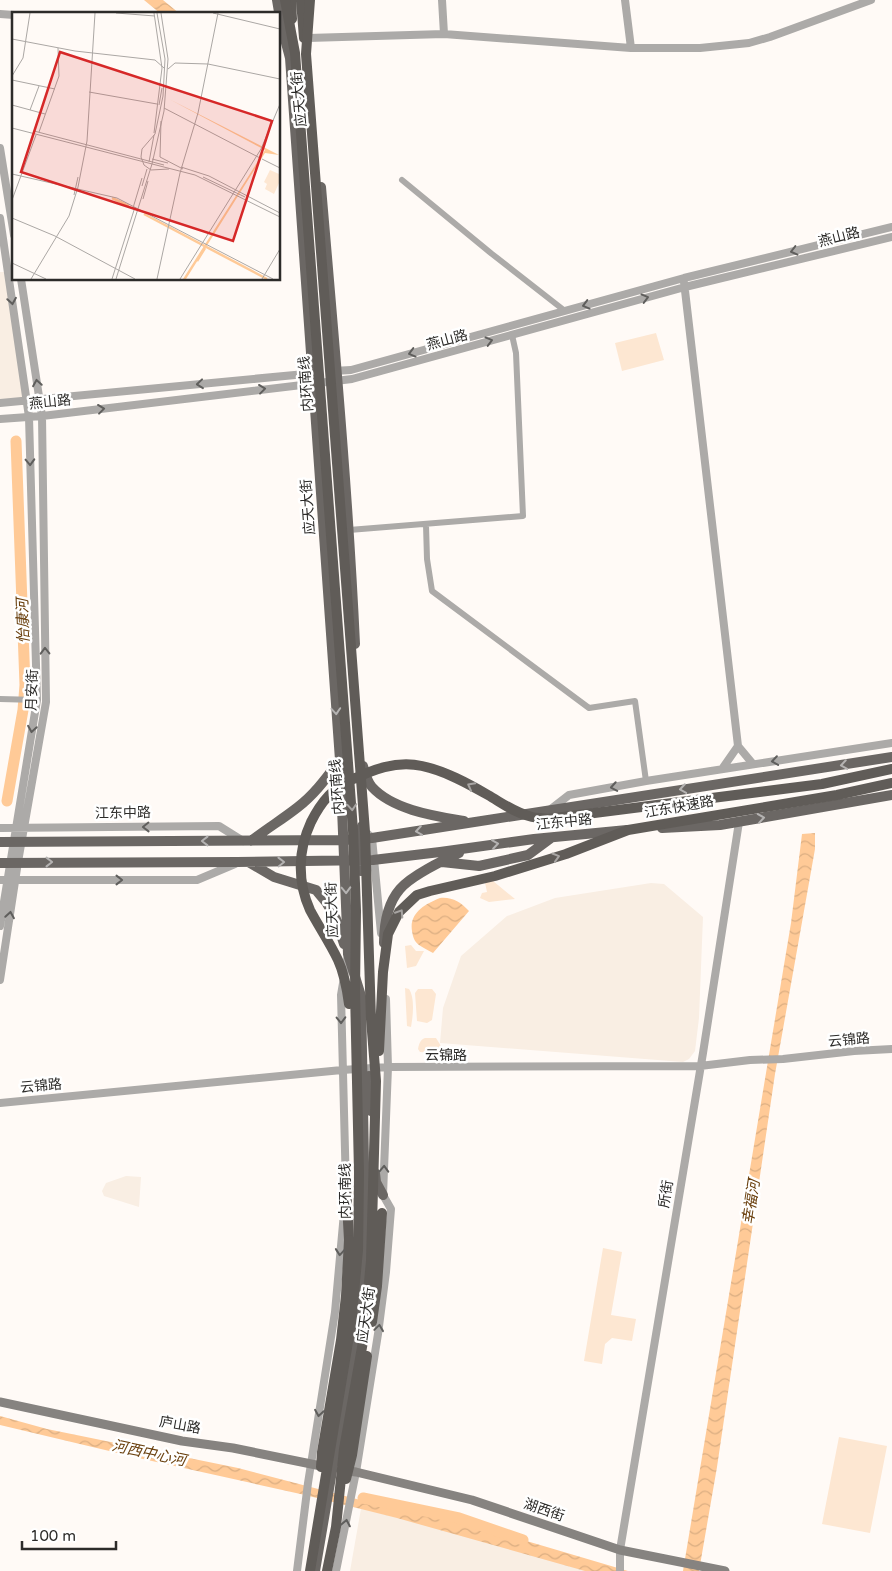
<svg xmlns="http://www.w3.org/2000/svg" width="892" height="1571" font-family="'Varela Round','Noto Sans SC',sans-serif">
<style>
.built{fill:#f9eee3}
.green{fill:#fde7d2}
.water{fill:url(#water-waves)}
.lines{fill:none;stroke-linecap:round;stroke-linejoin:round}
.river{stroke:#ffca97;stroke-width:11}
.minor{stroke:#acaaa8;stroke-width:6}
.tertiary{stroke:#acaaa8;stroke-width:8}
.secondary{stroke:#868380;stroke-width:9}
.primary{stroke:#6b6764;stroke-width:10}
.trunk{stroke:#605c58;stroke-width:10}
.trunk-bridge{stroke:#605c58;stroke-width:10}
.oneway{stroke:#5f5e5c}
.oneway2{stroke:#b5b3b2}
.oneway3{stroke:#a8a5a3}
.labels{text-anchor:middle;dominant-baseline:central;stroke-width:5;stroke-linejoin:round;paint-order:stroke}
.street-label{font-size:14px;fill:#2c2b29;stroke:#fff}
.water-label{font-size:15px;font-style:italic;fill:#6b410f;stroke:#fff}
.inset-river{fill:none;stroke:#ffca97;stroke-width:2.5}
.inset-road{fill:none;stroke:#aba7a4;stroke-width:1}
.view{fill:#d62828;fill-opacity:0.15;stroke:#d62828;stroke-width:2.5}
.inset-edge{fill:none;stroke:#2c2b29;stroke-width:2.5}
</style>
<defs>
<pattern id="water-waves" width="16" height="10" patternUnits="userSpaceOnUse" patternTransform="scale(1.25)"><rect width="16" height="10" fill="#ffca97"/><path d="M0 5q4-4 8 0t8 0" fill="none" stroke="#dbae82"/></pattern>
</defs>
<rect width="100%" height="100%" fill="#fffaf6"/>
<path class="built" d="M 0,272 L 8,272 L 28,401 L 0,403 Z
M 651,883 L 664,884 L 703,917 L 699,1018 L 695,1051 L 689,1059 L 683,1062 L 440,1043 L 443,1008 L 461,956 L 507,916 L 555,898 Z
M 126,1176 L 141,1177 L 139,1207 L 104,1196 L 102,1191 L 106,1183 Z
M 362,1503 L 610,1571 L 350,1571 Z"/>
<path class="green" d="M 656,333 L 664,360 L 622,371 L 615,343 Z
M 487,876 L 515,899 L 489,902 L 480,898 L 482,893 L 487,892 L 484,878 Z
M 411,945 L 416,951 L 424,951 L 416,966 L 407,968 L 405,946 Z
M 405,988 L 409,989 C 415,998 413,1016 411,1027 L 407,1026 Z
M 418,989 L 432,989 L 436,994 L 432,1020 L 427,1023 L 417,1021 L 415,993 Z
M 425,1038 L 436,1038 L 441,1046 L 438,1053 L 420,1052 L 418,1049 C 419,1044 420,1040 425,1038 Z
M 603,1248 L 622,1252 L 611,1315 L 636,1319 L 632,1341 L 612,1338 L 605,1344 L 602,1364 L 584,1361 Z
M 839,1437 L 887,1446 L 870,1533 L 822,1524 Z"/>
<path class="water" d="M 144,0 L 163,0 L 180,14 L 161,14 Z
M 815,833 L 815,849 L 775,1074 L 717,1467 L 699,1571 L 683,1571 L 791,923 L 802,834 Z
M 440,898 C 453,897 460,902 469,911 L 433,953 C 428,950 423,948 419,945 C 414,941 413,937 412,931 C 409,913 425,904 440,898 Z
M 0,1416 L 47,1429 L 238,1468 L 368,1502 L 473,1525 L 628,1571 L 585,1571 L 397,1518 L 305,1495 L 143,1459 L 0,1425 Z"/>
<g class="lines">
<path class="river" d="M 7,801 L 23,710 L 25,685 L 16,441
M 363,1498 L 459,1518 L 523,1540"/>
<path class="minor" d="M 402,180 L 492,254 L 565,311
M 426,525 L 427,559 L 432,591 L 589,708 L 635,701 L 646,781
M 349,530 L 523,516 L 516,353 L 512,335
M 0,699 L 37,700"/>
<path class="tertiary" d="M 442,0 L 444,34
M 625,0 L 631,48
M 0,14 L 14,15
M 308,38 L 444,34 L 631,48 L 700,48 L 749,43 L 770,37 L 871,0
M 0,148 L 14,235
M 0,218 L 29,417 L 37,700 L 0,926
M 684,282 L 738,746 L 753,764
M 333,371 L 351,370 L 684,278 L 892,227
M 0,403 L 316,373
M 0,419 L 42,416 L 352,379 L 685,287 L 892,237
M 722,769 L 738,746
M 551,809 L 569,795 L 646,781 L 892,743
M 0,828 L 219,826 L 243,841
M 368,834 L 372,838 L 381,933
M 0,880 L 197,880 L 235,864
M 0,980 L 18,862 L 46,702 L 42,416 L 21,279
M 0,1103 L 342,1070 L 388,1067 L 700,1066 L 750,1060 L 783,1059 L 854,1051 L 892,1049
M 346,1189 L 341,995 L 348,954
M 620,1570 L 620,1550 L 703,1053 L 739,822
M 297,1571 L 308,1483 L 335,1312 L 344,1213
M 336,1571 L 356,1472 L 378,1334 L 386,1272 L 391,1209 L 383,1195 L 388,1067 L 386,999"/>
<path class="secondary" d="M 0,1402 L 182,1441 L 233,1448 L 326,1467
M 341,1470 L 356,1472 L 472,1500 L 620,1550 L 725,1571"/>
<path class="primary" d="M 277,0 L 281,24 L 290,58 L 340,760 L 348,954 L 361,996 L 364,1162 L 364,1252 L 357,1324 L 315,1571
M 321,187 C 334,340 348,492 355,644
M 363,766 C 365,772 367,782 372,787 C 393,810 435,816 464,821
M 662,828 L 720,825 L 892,795
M 251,841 C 266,829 283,819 298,807 C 315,794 327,777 340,760
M 0,842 L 344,840 L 372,838 L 892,757
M 442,862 L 479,866 L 528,855 L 551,838
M 0,863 L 237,862 L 373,860 L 440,852 L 534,839 L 627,830
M 250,863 L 274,877 L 316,890 L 326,902 L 336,919 L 344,944
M 361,871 L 360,839 L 362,826
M 384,943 C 384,925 387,904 400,889 C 412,875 442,861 459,853
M 369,1076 L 371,1111
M 375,1173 L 376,1182 L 383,1195"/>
<path class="trunk" d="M 291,0 L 292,19
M 301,0 L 304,38
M 547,819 L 822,784 L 892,769
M 346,1185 L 349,1240"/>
<path class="trunk-bridge" d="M 285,0 L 295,53 L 353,830 L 356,911 L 355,991 L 359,1173 L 358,1250 L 351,1324 L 310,1571
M 310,0 L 306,54 L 365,832 L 371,1019 L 376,1081 L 371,1261 L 364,1336 L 344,1449 L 336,1527 L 327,1571
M 349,1004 C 347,989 344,973 338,960 C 330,943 319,927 310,910 C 297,881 298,850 311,822 C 319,806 332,788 349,781 C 372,770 396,760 422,766 C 445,771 467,783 488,795 C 502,803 515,813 532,817 C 536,818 542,818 547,819
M 379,1051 L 383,972 L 388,934 L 399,912 L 417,895 L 430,891 L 495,876 L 566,854 L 628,830 L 837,795 L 892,783
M 372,1322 L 377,1286 L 382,1213
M 321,1467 L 322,1452 L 341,1340 L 346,1296 L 349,1240
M 346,1479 L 352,1455 L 367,1356"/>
</g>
<defs><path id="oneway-chevron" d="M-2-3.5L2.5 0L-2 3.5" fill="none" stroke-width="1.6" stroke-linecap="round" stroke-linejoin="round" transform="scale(1.25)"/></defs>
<g class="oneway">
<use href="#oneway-chevron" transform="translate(794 251) rotate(166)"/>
<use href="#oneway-chevron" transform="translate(645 298) rotate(-15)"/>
<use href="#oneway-chevron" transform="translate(12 301) rotate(81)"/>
<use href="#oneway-chevron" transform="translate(586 305) rotate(165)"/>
<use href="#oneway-chevron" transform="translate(489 341) rotate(-15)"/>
<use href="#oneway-chevron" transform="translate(412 353) rotate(165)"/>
<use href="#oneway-chevron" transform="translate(37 383) rotate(-99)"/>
<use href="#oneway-chevron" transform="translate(200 384) rotate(174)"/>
<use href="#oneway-chevron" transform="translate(262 389) rotate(-7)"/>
<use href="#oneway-chevron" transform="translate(101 409) rotate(-7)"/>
<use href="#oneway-chevron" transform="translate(30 462) rotate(88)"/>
<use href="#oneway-chevron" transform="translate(45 651) rotate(-91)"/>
<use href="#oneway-chevron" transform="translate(32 729) rotate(99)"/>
<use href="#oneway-chevron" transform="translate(775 761) rotate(172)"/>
<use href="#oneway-chevron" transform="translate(614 787) rotate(170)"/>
<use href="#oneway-chevron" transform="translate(146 827) rotate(179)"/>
<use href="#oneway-chevron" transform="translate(119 880)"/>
<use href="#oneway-chevron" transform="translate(10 915) rotate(-81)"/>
<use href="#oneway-chevron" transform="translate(341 1020) rotate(89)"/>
<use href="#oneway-chevron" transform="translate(384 1169) rotate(-88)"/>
<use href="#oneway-chevron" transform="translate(340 1252) rotate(95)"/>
<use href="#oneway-chevron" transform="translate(379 1328) rotate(-82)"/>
<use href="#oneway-chevron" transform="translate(319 1413) rotate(99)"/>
<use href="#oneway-chevron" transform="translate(346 1523) rotate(-79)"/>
</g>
<g class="oneway2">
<use href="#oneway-chevron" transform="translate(336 711) rotate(86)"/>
<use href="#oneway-chevron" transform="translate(844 765) rotate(171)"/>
<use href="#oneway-chevron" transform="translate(683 789) rotate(171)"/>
<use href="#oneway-chevron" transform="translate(761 818) rotate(-9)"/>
<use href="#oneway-chevron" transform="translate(419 831) rotate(171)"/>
<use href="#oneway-chevron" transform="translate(205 841) rotate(180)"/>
<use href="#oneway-chevron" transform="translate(495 844) rotate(-8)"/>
<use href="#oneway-chevron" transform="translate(49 862)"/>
<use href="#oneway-chevron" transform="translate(281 862) rotate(-1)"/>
<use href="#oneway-chevron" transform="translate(346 890) rotate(88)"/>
</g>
<g class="oneway3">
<use href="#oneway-chevron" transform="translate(471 786) rotate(-152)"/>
<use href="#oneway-chevron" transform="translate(352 807) rotate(86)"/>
<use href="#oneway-chevron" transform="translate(556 857) rotate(-17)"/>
<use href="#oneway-chevron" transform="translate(400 913) rotate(-57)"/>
</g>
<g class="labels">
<g class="street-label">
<text transform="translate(299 99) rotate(-95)">应天大街</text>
<text transform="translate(839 237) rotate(-14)">燕山路</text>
<text transform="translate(447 340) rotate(-15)">燕山路</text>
<text transform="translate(306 384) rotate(-94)">内环南线</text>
<text transform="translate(50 402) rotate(-6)">燕山路</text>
<text transform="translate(308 507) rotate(-94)">应天大街</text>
<text transform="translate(32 690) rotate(-88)">月安街</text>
<text transform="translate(337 787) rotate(-94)">内环南线</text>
<text transform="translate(679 807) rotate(-10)">江东快速路</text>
<text transform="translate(123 813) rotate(-1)">江东中路</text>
<text transform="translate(564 822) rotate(-6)">江东中路</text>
<text transform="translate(332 910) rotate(-92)">应天大街</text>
<text transform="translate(849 1040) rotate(-5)">云锦路</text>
<text x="446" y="1055">云锦路</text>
<text transform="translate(41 1086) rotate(-5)">云锦路</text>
<text transform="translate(345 1191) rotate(-90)">内环南线</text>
<text transform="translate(666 1194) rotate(-81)">所街</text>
<text transform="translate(366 1315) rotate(-82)">应天大街</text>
<text transform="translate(180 1425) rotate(10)">庐山路</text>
<text transform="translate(544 1510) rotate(19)">湖西街</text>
</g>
<g class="water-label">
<text transform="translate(23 621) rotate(-92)">怡康河</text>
<text transform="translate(751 1202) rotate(-81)">幸福河</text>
<text transform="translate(149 1453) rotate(12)">河西中心河</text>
</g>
</g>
<g transform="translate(12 12)">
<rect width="268" height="268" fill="#fffaf6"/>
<path d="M 258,158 L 267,162 L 267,171 L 262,182 L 253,177 L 255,172 L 252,170 Z" fill="#fde7d2"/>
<path d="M 157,87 L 267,143 L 253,141 L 174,267 L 171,267 L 253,138 Z" fill="#ffca97"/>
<path class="inset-river" d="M 100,186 L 117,194M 132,202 L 255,267M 185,249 L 193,236"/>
<path class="inset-road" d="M 104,1 L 143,4M 145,1 L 153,47 L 151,84 L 143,122 L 130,137 L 129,145 L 132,153 L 139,158 L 157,157M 201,1 L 268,17M 0,27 L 63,39 L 143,48 L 152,56M 156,57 L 163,51 L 196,52 L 268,67M 0,64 L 11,46 L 18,1M 0,68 L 43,77M 77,80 L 145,92M 0,93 L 33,102M 147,93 L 150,76M 152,96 L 248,146M 18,98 L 27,74M 149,109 L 148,145 L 171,157M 0,116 L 183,163 L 268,205M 22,119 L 152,153M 27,120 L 47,64 L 46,36M 142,121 L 150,56 L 142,1M 140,147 L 156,151M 250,147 L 268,156M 137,150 L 142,123M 169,155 L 197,164 L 268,201M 0,162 L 105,186 L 261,267M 191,165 L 233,185M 130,174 L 135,157M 62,183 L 66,165M 131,187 L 136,169M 0,188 L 24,123M 121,196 L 130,166M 0,206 L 43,224 L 123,267M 0,251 L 34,267M 19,267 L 57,204 L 66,175 L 75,129 L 83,1M 100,267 L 123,195M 104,267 L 140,152 L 152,99 L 156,47 L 149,1M 145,267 L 168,161 L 186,101 L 206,1M 168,267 L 249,137 L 268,92M 250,267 L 268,237"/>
<path class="view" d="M 48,40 L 260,109 L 221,229 L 9,160 Z"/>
<rect width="268" height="268" class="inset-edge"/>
</g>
<path d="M22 1541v8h94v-8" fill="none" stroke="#2c2b29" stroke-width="2.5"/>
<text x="30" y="1541" font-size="15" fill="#2c2b29" stroke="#ffffff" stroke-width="4" paint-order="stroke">100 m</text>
</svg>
